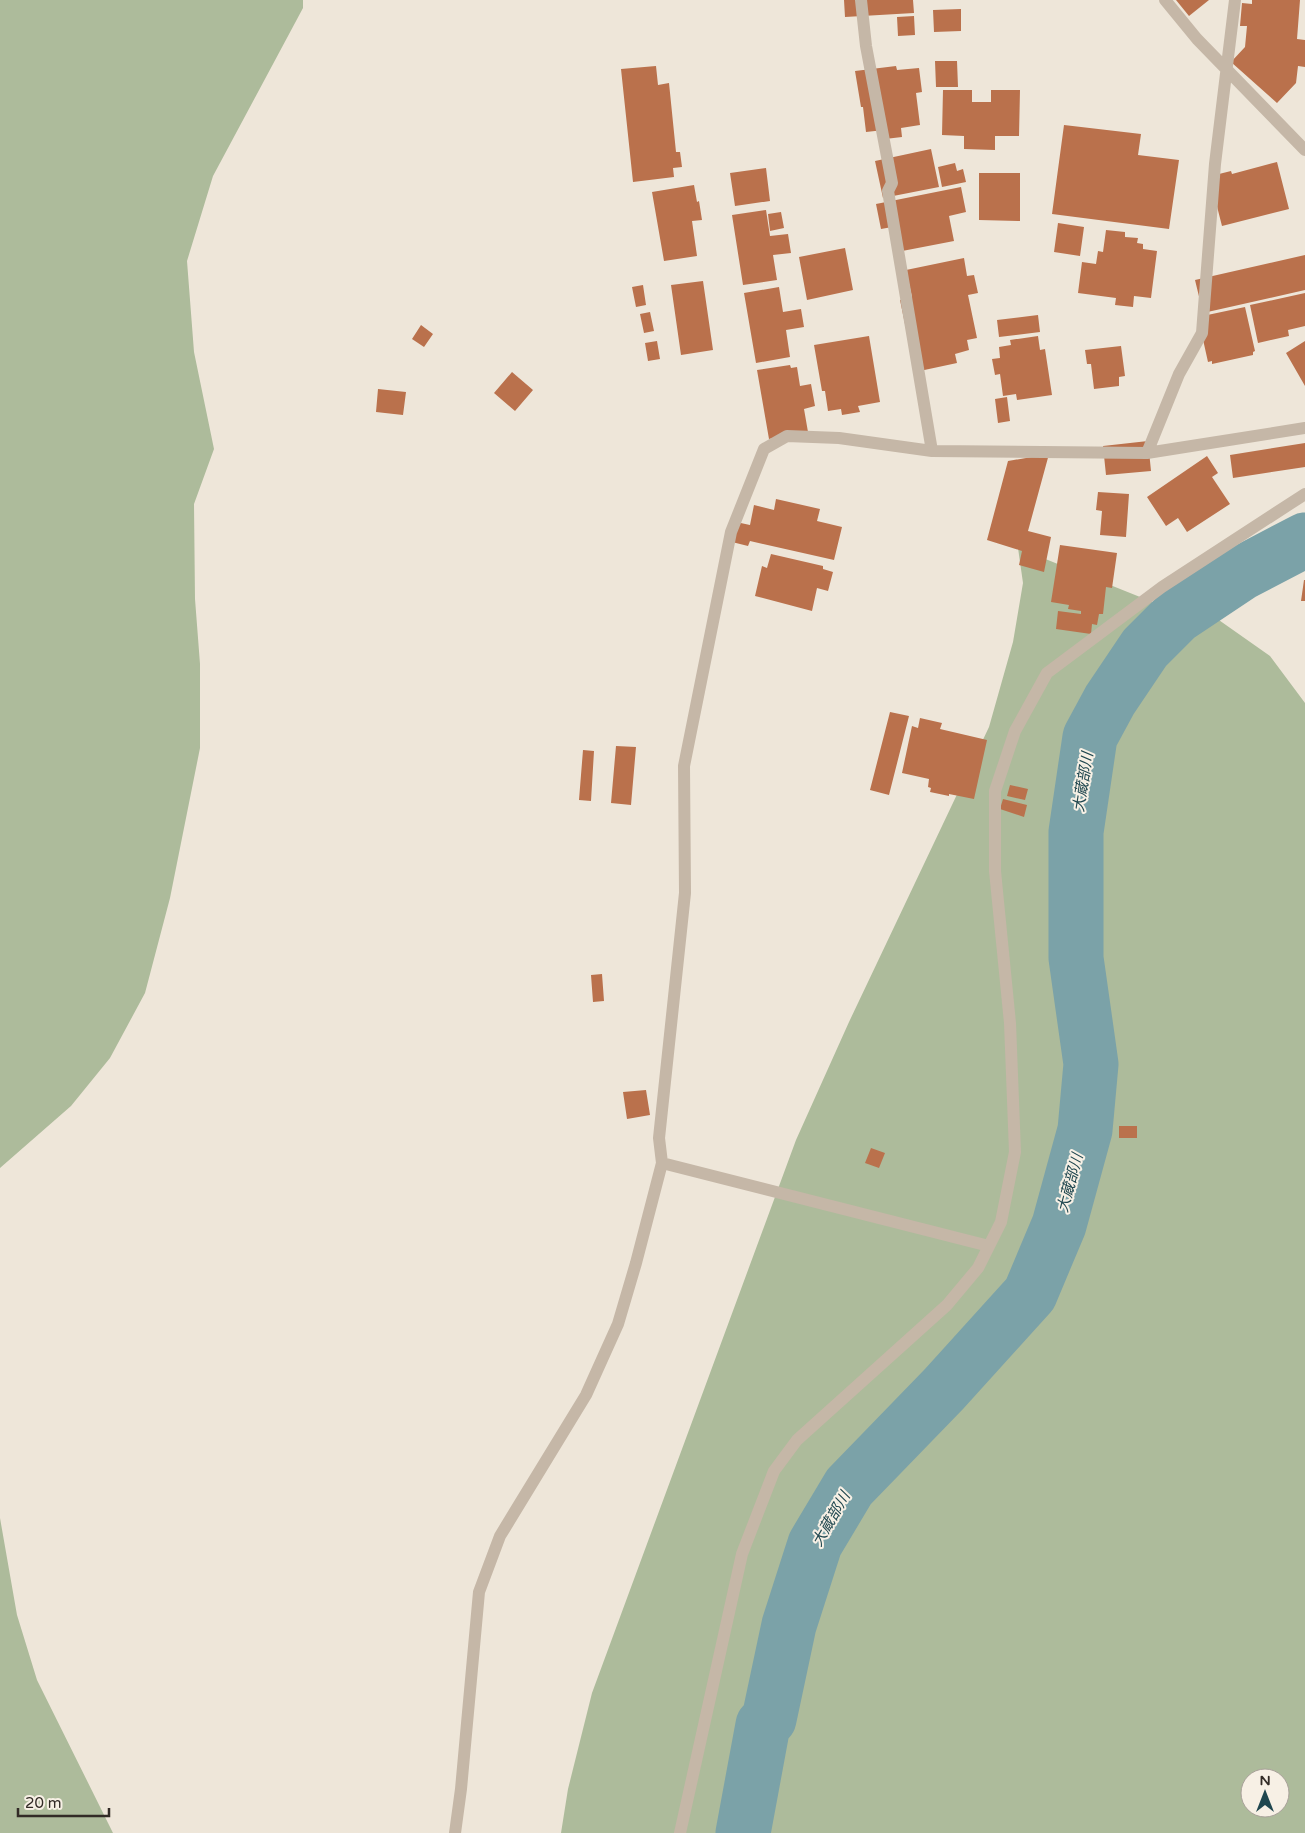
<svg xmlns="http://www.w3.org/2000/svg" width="1305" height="1833" font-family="'Varela Round','Noto Sans JP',sans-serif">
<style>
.green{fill:#adbb9b;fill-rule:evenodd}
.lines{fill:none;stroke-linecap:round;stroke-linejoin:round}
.river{stroke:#7ba2a8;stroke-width:55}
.building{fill:#ba714c}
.street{stroke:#c5b7a7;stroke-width:12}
.labels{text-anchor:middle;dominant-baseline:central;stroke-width:4;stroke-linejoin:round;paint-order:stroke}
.water-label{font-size:15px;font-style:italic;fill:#20474f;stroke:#f7f0e5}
</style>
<rect width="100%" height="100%" fill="#eee6d9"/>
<path class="green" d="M 0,0 L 303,0 L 303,8 L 213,176 L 187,261 L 194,352 L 214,449 L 194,504 L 195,599 L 200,664 L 200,748 L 170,898 L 145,993 L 110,1058 L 71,1106 L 0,1168 Z
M 1018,548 L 1155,603 L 1216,618 L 1270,656 L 1305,703 L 1305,1833 L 561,1833 L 568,1789 L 592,1693 L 796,1140 L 849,1022 L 989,727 L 1013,642 L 1023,583 ZM 1250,1778 L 1280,1778 L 1280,1808 L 1250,1808 Z
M 0,1518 L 17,1615 L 37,1680 L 113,1833 L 0,1833 Z"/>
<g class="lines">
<path class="river" d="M 743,1833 L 763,1725 L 769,1719 L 789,1625 L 815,1544 L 849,1487 L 944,1389 L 1030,1294 L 1059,1225 L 1085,1130 L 1091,1064 L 1076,958 L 1076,832 L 1090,737 L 1110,700 L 1145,648 L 1177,616 L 1240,574 L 1305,540"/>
</g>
<path class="building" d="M 844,0 L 913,0 L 914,13 L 845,17 Z
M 1176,0 L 1209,0 L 1189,16 Z
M 1252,0 L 1300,0 L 1297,39 L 1305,40 L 1305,67 L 1298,66 L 1296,83 L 1277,103 L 1231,62 L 1245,47 L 1247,26 L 1240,26 L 1242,3 L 1252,4 Z
M 961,9 L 961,31 L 934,32 L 933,10 Z
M 914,16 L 915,35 L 898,36 L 897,17 Z
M 935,61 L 957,61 L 958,87 L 936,87 Z
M 656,66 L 658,85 L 669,83 L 676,152 L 680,152 L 682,167 L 673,168 L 674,177 L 633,182 L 621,69 Z
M 896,66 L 897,70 L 919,68 L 922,92 L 916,93 L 920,125 L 901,128 L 902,137 L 885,139 L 884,130 L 866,132 L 863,107 L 861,107 L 855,71 Z
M 943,90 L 972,90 L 972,102 L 991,102 L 991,90 L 1020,90 L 1019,136 L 995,136 L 995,150 L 964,149 L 964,136 L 942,135 Z
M 1064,125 L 1141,134 L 1138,155 L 1179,160 L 1169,229 L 1052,214 Z
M 931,149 L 939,187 L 883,198 L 875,161 Z
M 1277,162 L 1289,209 L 1222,226 L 1210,179 L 1215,175 L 1231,171 L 1232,174 Z
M 955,163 L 957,171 L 963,169 L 966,182 L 942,187 L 938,167 Z
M 766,168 L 770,201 L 735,206 L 730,173 Z
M 979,173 L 1020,173 L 1020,221 L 979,220 Z
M 694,185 L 697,202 L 699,201 L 702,220 L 692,221 L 697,256 L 664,261 L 652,192 Z
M 961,187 L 966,212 L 949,216 L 954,241 L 897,252 L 892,227 L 881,229 L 876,204 Z
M 766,210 L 770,236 L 788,234 L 791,253 L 773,255 L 777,280 L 743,285 L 732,215 Z
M 781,212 L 784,228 L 770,231 L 768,214 Z
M 1058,223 L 1084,227 L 1080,256 L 1054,252 Z
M 1106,230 L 1125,232 L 1125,237 L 1138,238 L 1137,243 L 1143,244 L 1143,249 L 1157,251 L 1151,298 L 1134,296 L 1133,307 L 1115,305 L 1116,298 L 1078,293 L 1082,262 L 1096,264 L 1098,251 L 1103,252 Z
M 845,248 L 853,290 L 807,300 L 799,257 Z
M 1305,255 L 1305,290 L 1203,313 L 1195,280 Z
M 964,258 L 967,276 L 974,275 L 978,293 L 968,295 L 977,338 L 967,340 L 969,350 L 955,354 L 957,363 L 915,372 L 900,300 L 912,297 L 906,270 Z
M 703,281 L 713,350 L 681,355 L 671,285 Z
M 643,285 L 646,305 L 636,307 L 632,287 Z
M 779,287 L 783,312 L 801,309 L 804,327 L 786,330 L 790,357 L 756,363 L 744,293 Z
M 1305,293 L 1305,326 L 1288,330 L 1289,336 L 1258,343 L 1250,305 Z
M 1245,307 L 1255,351 L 1253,352 L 1253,355 L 1212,364 L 1212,361 L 1208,362 L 1198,317 Z
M 650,312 L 654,331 L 644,333 L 640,314 Z
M 1038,315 L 1040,332 L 999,337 L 997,320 Z
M 421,325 L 433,334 L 424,347 L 412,339 Z
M 869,336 L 880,402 L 858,406 L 860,412 L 842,415 L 841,409 L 828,411 L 825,391 L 822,391 L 814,345 Z
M 1038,336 L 1040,350 L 1045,349 L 1052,395 L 1017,400 L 1016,394 L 1003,396 L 1000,374 L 995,375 L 992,359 L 1000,358 L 999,347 L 1011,345 L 1010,340 Z
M 657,341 L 660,359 L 648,361 L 645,343 Z
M 1305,341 L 1305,386 L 1286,353 Z
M 1121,346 L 1125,376 L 1119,377 L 1119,386 L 1094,389 L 1091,364 L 1087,364 L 1085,350 Z
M 790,365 L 791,368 L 797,367 L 800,386 L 811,384 L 815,406 L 804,409 L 808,432 L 769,439 L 757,370 Z
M 512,372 L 533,390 L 515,411 L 494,393 Z
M 378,389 L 406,392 L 403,415 L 376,412 Z
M 1007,397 L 1010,421 L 998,423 L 995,399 Z
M 1148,441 L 1151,471 L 1106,475 L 1103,446 Z
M 1305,443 L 1305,467 L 1233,478 L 1230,455 Z
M 1049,454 L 1028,531 L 1051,537 L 1044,572 L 1019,565 L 1022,551 L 987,540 L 1008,461 Z
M 1207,456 L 1218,473 L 1212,477 L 1230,504 L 1187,532 L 1178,518 L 1166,526 L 1147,497 Z
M 1098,492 L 1129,494 L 1126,537 L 1100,535 L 1102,511 L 1096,510 Z
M 776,499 L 820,509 L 817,521 L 842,527 L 834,560 L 750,541 L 748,546 L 732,542 L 736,522 L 750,525 L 754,505 L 774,510 Z
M 1060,545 L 1117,553 L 1112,588 L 1106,587 L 1103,614 L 1099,614 L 1097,625 L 1092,624 L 1091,634 L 1056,629 L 1058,611 L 1081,614 L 1081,611 L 1068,609 L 1069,605 L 1051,602 Z
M 771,554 L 823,566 L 823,569 L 833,572 L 828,591 L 817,588 L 812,611 L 755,596 L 762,566 L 767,568 Z
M 1304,580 L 1305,580 L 1305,601 L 1301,601 Z
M 890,712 L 909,716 L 889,795 L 870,790 Z
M 920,718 L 942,723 L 940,729 L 987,740 L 974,799 L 949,794 L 949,796 L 930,792 L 931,788 L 928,787 L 929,779 L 902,773 L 912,726 L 918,728 Z
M 616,746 L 636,747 L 631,805 L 611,803 Z
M 583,750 L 594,751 L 591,801 L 579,800 Z
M 1010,785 L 1028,789 L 1025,800 L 1007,796 Z
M 1003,799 L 1027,805 L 1024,817 L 1000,809 Z
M 602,974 L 604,1001 L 593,1002 L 591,975 Z
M 646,1090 L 650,1115 L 627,1119 L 623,1092 Z
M 1119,1126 L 1137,1126 L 1137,1138 L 1119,1138 Z
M 871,1148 L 885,1153 L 879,1168 L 865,1163 Z"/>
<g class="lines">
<path class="street" d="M 861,0 L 866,46 L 892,183 L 888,191 L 932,451
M 1165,0 L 1197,39 L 1305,150
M 1147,453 L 1179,374 L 1202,333 L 1215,164 L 1235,0
M 662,1163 L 989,1246
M 455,1833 L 461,1789 L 479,1592 L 500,1536 L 586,1395 L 618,1324 L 636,1263 L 662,1163 L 659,1138 L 685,893 L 684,766 L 731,532 L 764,449 L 787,436 L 839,438 L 932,451 L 1147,453 L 1305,428
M 680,1833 L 742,1554 L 774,1471 L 797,1440 L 947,1305 L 978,1268 L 1001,1222 L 1015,1152 L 1010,1023 L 995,871 L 995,791 L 1015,731 L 1047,673 L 1162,587 L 1305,494"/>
</g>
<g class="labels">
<g class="water-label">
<text transform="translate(1083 782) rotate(-81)">大蔵部川</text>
<text transform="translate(1070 1183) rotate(-75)">大蔵部川</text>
<text transform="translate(831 1519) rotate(-60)">大蔵部川</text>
</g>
</g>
<g transform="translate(1265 1793)"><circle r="24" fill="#f7f0e5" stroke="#a8a199"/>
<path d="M0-4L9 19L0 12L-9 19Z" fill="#20474f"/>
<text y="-8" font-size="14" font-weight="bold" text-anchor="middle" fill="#322b26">N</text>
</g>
<path d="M18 1808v8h91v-8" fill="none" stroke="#322b26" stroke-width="2.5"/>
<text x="25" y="1808" font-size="15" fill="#322b26" stroke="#f7f0e5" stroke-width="4" paint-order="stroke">20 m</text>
</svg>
